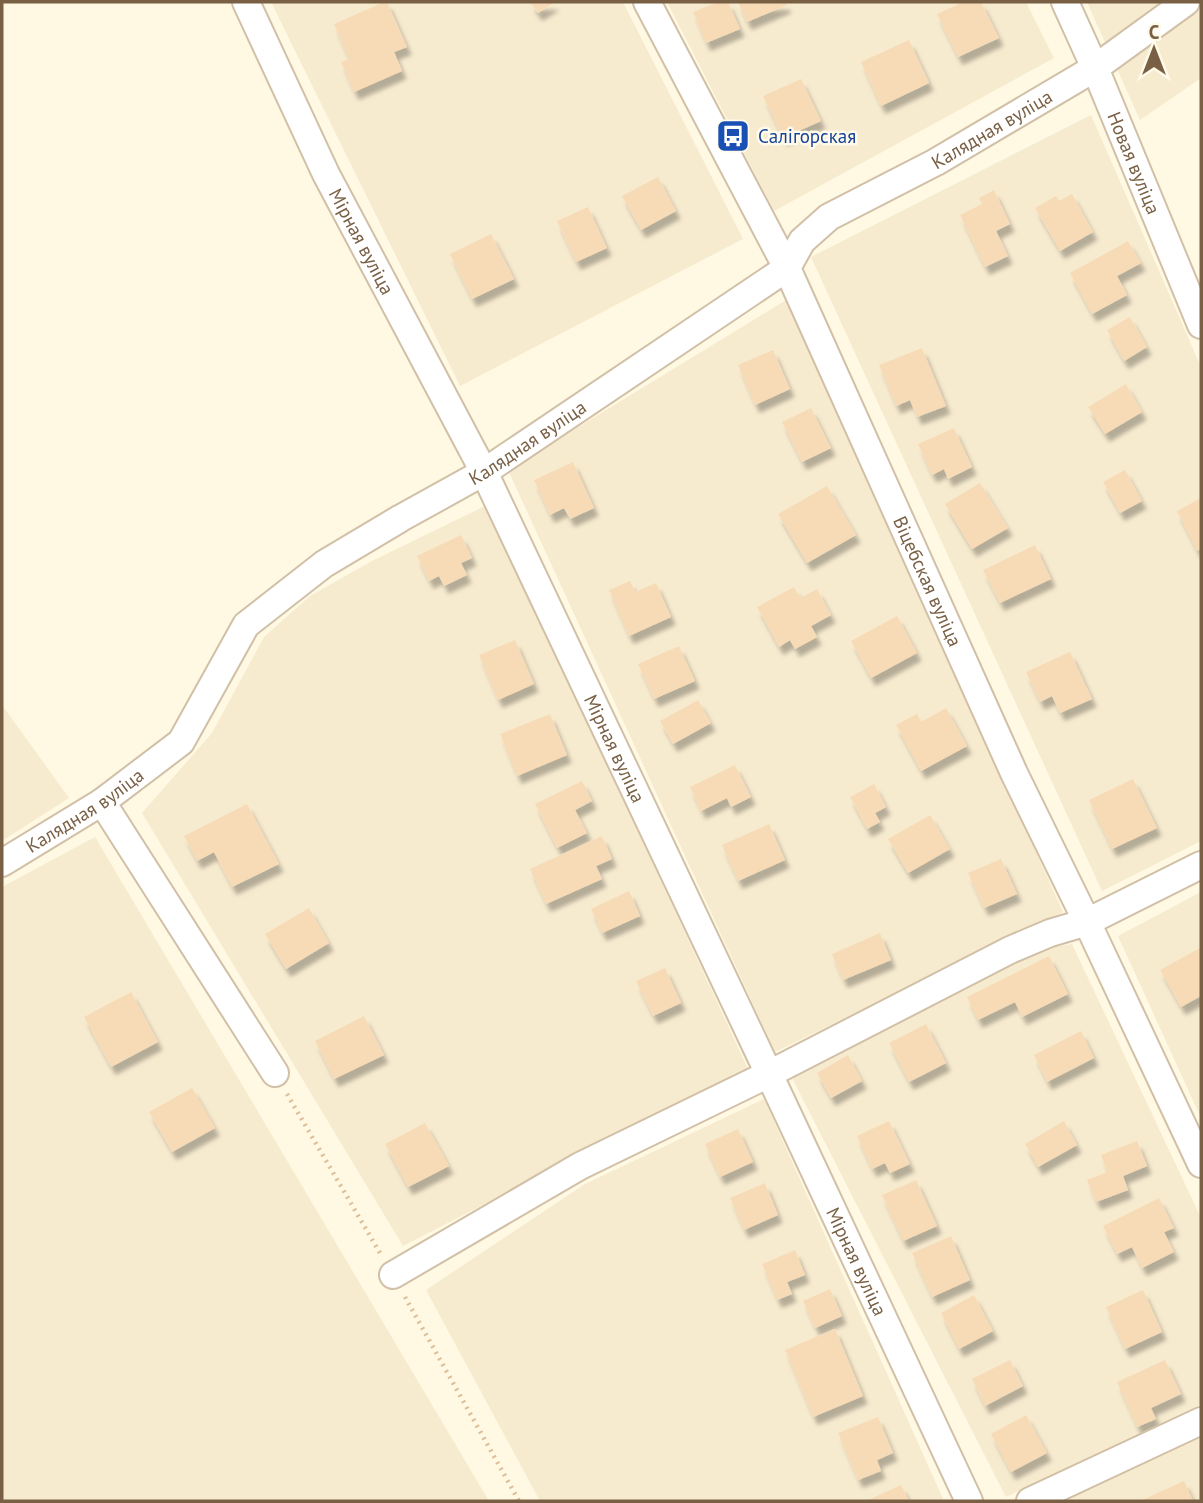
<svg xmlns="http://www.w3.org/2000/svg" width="1203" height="1503" font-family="'PT Sans',sans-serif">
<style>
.residential{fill:#f7ebcf}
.building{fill:#f7dbb6;filter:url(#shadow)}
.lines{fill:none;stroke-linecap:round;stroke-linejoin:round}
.minor-casing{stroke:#d1c0a7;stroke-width:30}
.path{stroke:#dcbe99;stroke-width:4.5;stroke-dasharray:2 5;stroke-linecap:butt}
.minor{stroke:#fff;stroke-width:26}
.labels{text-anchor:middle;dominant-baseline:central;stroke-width:5;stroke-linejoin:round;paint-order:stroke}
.street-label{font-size:19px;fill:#796045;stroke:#fffaea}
.transit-label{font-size:19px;fill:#164399;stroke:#fffaea;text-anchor:start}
</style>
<defs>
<filter id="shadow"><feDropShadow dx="4.5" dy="8" stdDeviation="2" flood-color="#0004"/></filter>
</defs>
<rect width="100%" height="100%" fill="#fff8e2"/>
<path class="residential" d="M 271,2 L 623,2 L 743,239 L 460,386 Z
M 667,2 L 1026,2 L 1054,58 L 774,211 Z
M 1087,2 L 1201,2 L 1201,78 L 1140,120 Z
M 1091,115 L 1201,367 L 1201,841 L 1102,891 L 811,257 Z
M 786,300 L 1063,912 L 775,1052 L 508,470 Z
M 487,505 L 748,1069 L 403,1246 L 142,813 L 212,733 L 264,637 L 310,596 L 372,561 Z
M 2,705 L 69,798 L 2,841 Z
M 95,837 L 489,1501 L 2,1501 L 2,887 Z
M 1201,892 L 1201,1118 L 1118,936 Z
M 1072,944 L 1201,1218 L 1201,1404 L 1006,1497 L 791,1076 L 970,982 L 1043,949 Z
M 764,1099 L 944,1501 L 540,1501 L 426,1290 L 585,1184 Z
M 1201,1436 L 1201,1501 L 1057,1501 Z"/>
<path class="building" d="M 384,2 L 387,2 L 407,47 L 394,52 L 402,71 L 354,92 L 341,62 L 349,59 L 334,24 Z
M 530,2 L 555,2 L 538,13 Z
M 718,2 L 728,2 L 740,29 L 706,43 L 693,12 Z
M 738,2 L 785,2 L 787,5 L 747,22 Z
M 963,2 L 981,2 L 999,38 L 958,57 L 937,14 Z
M 909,40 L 929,83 L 881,106 L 861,62 Z
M 801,79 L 821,121 L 783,138 L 763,96 Z
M 658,177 L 676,211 L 641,230 L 622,196 Z
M 994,190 L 1010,224 L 996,231 L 1008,256 L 985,267 L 960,215 L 982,204 L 979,198 Z
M 1072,194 L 1093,232 L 1060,251 L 1035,208 L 1056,196 L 1059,201 Z
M 588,207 L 607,248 L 576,262 L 557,221 Z
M 491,234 L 514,279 L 472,299 L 450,254 Z
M 1128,241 L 1141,263 L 1117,276 L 1127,295 L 1092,314 L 1070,273 Z
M 1130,317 L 1147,347 L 1124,361 L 1107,330 Z
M 922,348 L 946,406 L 917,417 L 910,400 L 896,406 L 879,365 Z
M 773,350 L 790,389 L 755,405 L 738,365 Z
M 1126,384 L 1142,412 L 1105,434 L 1088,407 Z
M 811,408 L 831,448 L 802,462 L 782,422 Z
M 954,428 L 972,467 L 948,479 L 944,469 L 932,475 L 918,444 Z
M 573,462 L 594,508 L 570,519 L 564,508 L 550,515 L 534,480 Z
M 1125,470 L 1142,501 L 1120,513 L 1103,482 Z
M 980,483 L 1008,528 L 972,549 L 945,504 Z
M 827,486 L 856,535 L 807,563 L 778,514 Z
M 1201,498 L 1201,549 L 1197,551 L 1177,511 Z
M 461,535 L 472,558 L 461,563 L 467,575 L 444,586 L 439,576 L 429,581 L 417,556 Z
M 1035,545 L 1051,579 L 1000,603 L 983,570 Z
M 630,581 L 635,592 L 656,583 L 671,617 L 629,636 L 609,590 Z
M 794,587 L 800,598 L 817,589 L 831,615 L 811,626 L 817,637 L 795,649 L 790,640 L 779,647 L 757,607 Z
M 897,616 L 917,653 L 871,678 L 851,641 Z
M 515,640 L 534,684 L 498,700 L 479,655 Z
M 679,646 L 695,681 L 654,699 L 638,664 Z
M 1070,652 L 1092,699 L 1060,713 L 1052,696 L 1040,702 L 1026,672 Z
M 698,700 L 711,723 L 673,744 L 660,721 Z
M 946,708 L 967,746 L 921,771 L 896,725 L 917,714 L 921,722 Z
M 550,714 L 567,755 L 517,776 L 500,734 Z
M 735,765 L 751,797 L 731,807 L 727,798 L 701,811 L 690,787 Z
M 1133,779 L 1157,828 L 1112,849 L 1089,800 Z
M 582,781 L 592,801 L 575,810 L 587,833 L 557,848 L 535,804 Z
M 874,784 L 886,807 L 875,813 L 880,822 L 867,829 L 850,797 Z
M 247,804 L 279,864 L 232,887 L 214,852 L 197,861 L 184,836 Z
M 930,815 L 950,849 L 908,873 L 888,839 Z
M 769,824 L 785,860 L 738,881 L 722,845 Z
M 602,836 L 612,859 L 596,866 L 602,879 L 546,904 L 530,869 Z
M 1001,859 L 1017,894 L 984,908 L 968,873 Z
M 629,891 L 640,916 L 602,933 L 591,909 Z
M 309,908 L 329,943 L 286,969 L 265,934 Z
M 880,933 L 891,960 L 843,980 L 832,954 Z
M 1200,948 L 1201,996 L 1181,1007 L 1160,970 Z
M 1049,956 L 1068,994 L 1022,1017 L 1015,1002 L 978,1020 L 967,997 Z
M 665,968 L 681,1003 L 653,1016 L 636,981 Z
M 131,992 L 158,1042 L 111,1067 L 84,1017 Z
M 364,1016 L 384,1055 L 334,1079 L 315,1041 Z
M 926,1024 L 946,1063 L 909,1082 L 889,1043 Z
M 1081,1031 L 1094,1058 L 1047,1082 L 1034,1055 Z
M 848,1055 L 862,1081 L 831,1098 L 817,1073 Z
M 192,1088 L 215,1128 L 172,1152 L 149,1112 Z
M 889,1121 L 910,1164 L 890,1173 L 885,1163 L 872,1169 L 857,1136 Z
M 1064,1121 L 1077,1145 L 1038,1167 L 1025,1144 Z
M 425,1123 L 449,1166 L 408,1187 L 385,1144 Z
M 738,1129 L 753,1162 L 720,1177 L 705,1144 Z
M 1137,1141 L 1147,1166 L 1123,1176 L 1128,1190 L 1096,1202 L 1087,1180 L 1107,1172 L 1101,1155 Z
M 916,1180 L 937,1226 L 903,1241 L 882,1195 Z
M 765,1183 L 778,1215 L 744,1230 L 730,1198 Z
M 1159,1198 L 1174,1228 L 1164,1232 L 1174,1252 L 1142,1268 L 1132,1247 L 1117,1254 L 1103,1226 Z
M 951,1236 L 970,1280 L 932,1297 L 912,1253 Z
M 795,1250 L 805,1275 L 787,1282 L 792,1294 L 777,1300 L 762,1264 Z
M 830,1289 L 842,1316 L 815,1328 L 803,1301 Z
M 1143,1290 L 1162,1332 L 1125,1349 L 1106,1307 Z
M 974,1295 L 993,1331 L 959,1349 L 941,1313 Z
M 835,1329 L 863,1396 L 813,1417 L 785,1350 Z
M 1010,1360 L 1023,1386 L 985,1406 L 972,1379 Z
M 1165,1360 L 1181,1394 L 1151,1408 L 1156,1419 L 1137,1427 L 1117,1382 Z
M 1026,1415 L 1047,1453 L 1011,1472 L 991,1434 Z
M 878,1417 L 893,1453 L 877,1460 L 881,1471 L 858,1480 L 838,1433 Z
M 1184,1481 L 1193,1501 L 1140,1501 Z
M 901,1485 L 909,1501 L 866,1501 Z"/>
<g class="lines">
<defs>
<g id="minor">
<path id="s1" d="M 246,2 L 326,174 L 484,472 L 769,1074 L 969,1501"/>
<path id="s2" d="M 647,2 L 787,268 L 1014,773 L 1087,922 L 1201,1164"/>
<path id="s3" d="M 1065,2 L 1095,68 L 1201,325"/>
<path d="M 102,802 L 275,1073"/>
<path id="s4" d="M 2,863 L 102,802 L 181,742 L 246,625 L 324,564 L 401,518 L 484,472 L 787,268 L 802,241 L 829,217 L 936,162 L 1095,68 L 1186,2"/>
<path d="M 393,1275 L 580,1166 L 769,1074 L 1010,950 L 1050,933 L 1087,922 L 1201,865"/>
<path d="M 1030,1501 L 1201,1421"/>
</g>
</defs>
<use href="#minor" class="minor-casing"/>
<path class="path" d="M 287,1094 L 380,1253
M 405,1297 L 519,1501"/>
<use href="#minor" class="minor"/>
</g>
<defs>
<symbol id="bus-square" viewBox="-11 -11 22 22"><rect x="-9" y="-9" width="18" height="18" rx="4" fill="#1a4fb4" stroke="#fffaea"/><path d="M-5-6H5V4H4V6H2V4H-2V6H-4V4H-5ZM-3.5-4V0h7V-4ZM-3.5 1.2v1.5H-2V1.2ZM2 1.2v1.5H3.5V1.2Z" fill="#fff"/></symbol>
</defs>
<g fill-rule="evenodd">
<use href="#bus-square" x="714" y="117" width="38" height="38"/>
</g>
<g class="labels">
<g class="street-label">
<text stroke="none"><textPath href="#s4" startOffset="1251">Калядная вуліца</textPath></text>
<text stroke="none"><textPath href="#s3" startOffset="175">Новая вуліца</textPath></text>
<text stroke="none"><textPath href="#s1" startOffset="266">Мірная вуліца</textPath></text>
<text stroke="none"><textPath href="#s4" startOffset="686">Калядная вуліца</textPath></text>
<text stroke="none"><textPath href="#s2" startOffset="644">Віцебская вуліца</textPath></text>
<text stroke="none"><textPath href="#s1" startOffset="833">Мірная вуліца</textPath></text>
<text stroke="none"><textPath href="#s4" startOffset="98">Калядная вуліца</textPath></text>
<text stroke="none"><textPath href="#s1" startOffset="1400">Мірная вуліца</textPath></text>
</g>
<g class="transit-label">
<text x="758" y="136">Салігорская</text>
</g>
</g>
<rect width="1203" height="1503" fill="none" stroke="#796045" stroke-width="7"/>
<g transform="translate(1154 49)" stroke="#fffaea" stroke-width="5" paint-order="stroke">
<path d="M0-5L12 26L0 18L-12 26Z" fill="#796045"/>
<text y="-10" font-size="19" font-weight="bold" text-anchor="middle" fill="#796045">С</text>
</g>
</svg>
